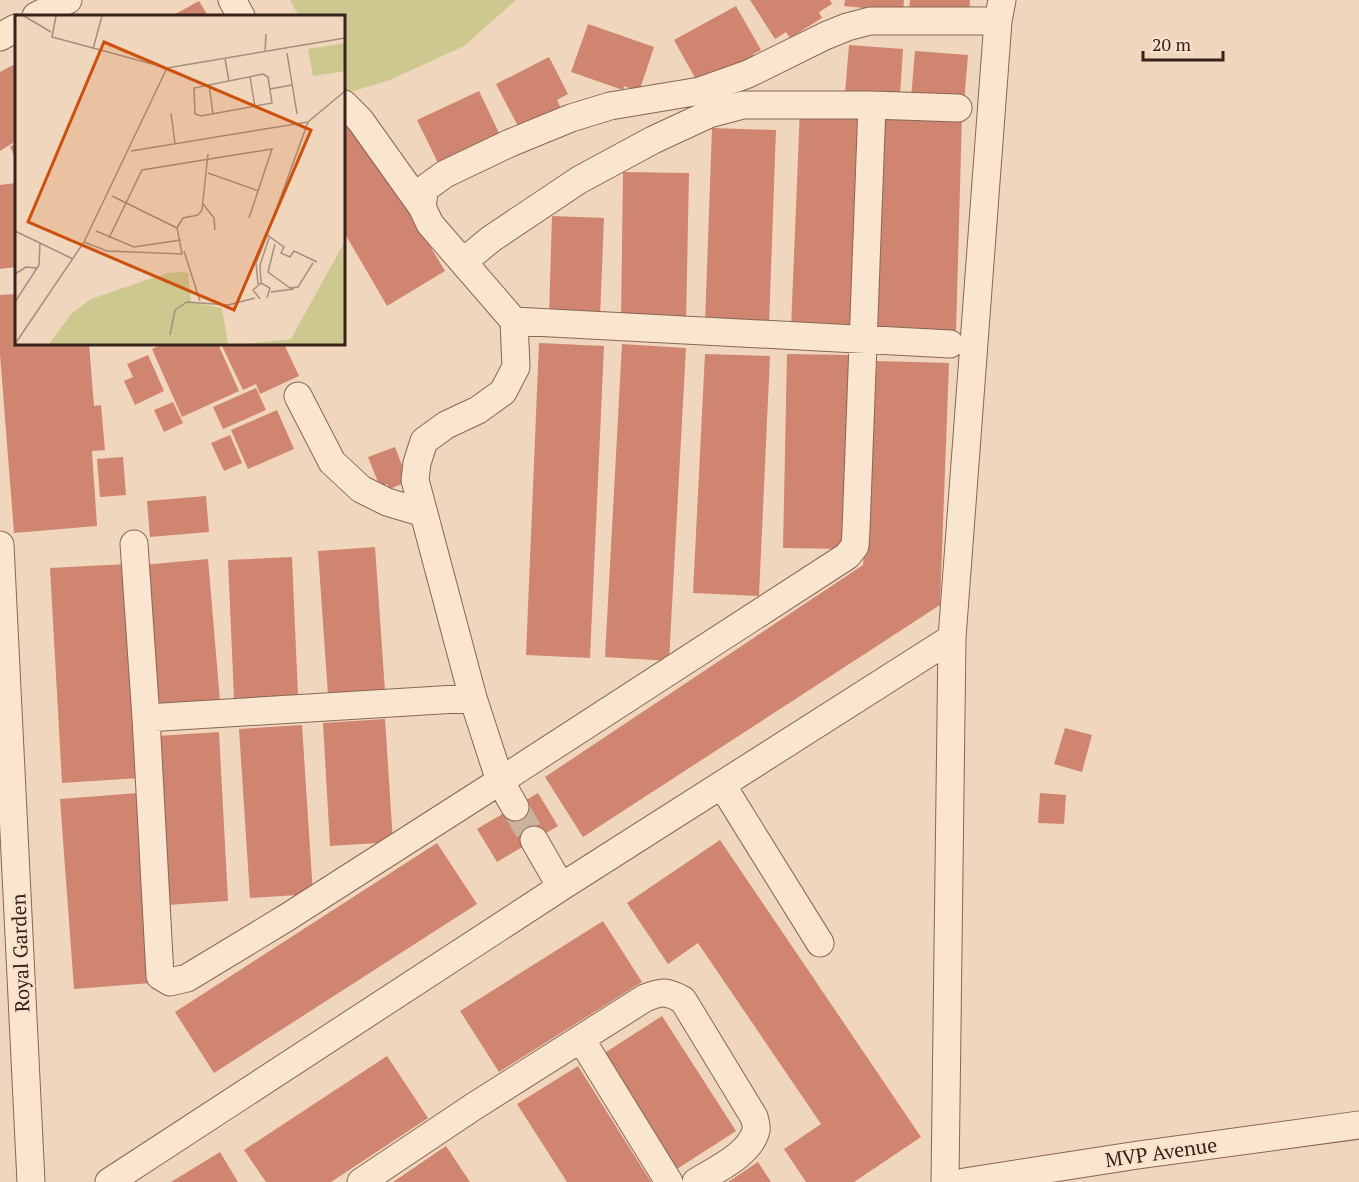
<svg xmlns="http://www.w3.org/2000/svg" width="1359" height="1182" font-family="'PT Serif',serif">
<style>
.green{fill:#cdc890}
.building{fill:#d08570}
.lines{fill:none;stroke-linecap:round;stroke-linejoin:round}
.minor-tunnel{stroke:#cab29c;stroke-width:27;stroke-dasharray:27 14;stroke-linecap:butt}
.minor-casing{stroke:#865;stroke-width:29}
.minor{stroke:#fae5cf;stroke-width:27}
.labels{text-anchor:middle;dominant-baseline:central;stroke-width:5;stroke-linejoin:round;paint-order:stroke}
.street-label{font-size:20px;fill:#36221b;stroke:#f7e2cc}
.inset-road{fill:none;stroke:#a58e7c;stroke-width:1.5}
.view{fill:#cd510e;fill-opacity:0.15;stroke:#cd510e;stroke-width:3}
.inset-edge{fill:none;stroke:#36221b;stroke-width:3}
</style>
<rect width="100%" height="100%" fill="#efd6bc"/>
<path class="green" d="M 290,0 L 516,0 L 464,46 L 390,80 L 347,93 L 344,88 L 344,16 L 299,16 Z"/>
<path class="building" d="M 750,0 L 830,0 L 832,4 L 819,12 L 822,18 L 790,38 L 786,32 L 775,39 Z
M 845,0 L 904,0 L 903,12 L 844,6 Z
M 910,0 L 970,0 L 969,14 L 909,11 Z
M 199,1 L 208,16 L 172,16 Z
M 736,6 L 761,50 L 753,54 L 755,59 L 699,85 L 674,40 Z
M 588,24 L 654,47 L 639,92 L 624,86 L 623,90 L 571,72 Z
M 849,45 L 903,49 L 900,96 L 845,93 Z
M 915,51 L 968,55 L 964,103 L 911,98 Z
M 549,57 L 568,94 L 557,100 L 562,111 L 521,132 L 496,84 Z
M 13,65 L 16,71 L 16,141 L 0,151 L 0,72 Z
M 479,91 L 500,135 L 438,163 L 417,120 Z
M 800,109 L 862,112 L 854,330 L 791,328 Z
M 349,112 L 445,271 L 387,306 L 344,232 L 344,115 Z
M 882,112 L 962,114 L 956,333 L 875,331 Z
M 712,128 L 776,130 L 769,326 L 705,324 Z
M 16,143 L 16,159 L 10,147 Z
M 623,172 L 689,173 L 686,323 L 621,322 Z
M 16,183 L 16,267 L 0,269 L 0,185 Z
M 552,216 L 604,218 L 600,317 L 549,316 Z
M 16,294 L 16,344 L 89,344 L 94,406 L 101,405 L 105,450 L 92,451 L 97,526 L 14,533 L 0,354 L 0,295 Z
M 539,343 L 604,346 L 590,658 L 526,655 Z
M 163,344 L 218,344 L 239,391 L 182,417 L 152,349 Z
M 221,344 L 284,344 L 299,376 L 260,394 L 256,384 L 243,390 Z
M 622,344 L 686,348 L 669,661 L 605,657 Z
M 705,354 L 770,356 L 759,596 L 693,593 Z
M 787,354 L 852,355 L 848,549 L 783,548 Z
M 148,355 L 164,391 L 135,405 L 124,381 L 133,377 L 127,364 Z
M 877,361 L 949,363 L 940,605 L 583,837 L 545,777 L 863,565 Z
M 256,388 L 266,410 L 223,429 L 213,407 Z
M 173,402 L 183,423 L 164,432 L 154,410 Z
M 277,410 L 294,449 L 248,469 L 231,430 Z
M 230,435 L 242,463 L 224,471 L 211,443 Z
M 395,447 L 408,481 L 390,489 L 387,484 L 380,487 L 368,457 Z
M 123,457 L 126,495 L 100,497 L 97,459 Z
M 206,496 L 209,532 L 150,537 L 147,501 Z
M 375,547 L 385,691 L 328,695 L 318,551 Z
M 292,557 L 298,696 L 234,699 L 228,560 Z
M 208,559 L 220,701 L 155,707 L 143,565 Z
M 127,564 L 139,778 L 62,783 L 50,568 Z
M 385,719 L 393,842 L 330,846 L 323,723 Z
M 302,725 L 313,894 L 250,898 L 239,729 Z
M 1065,728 L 1092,735 L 1082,772 L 1054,764 Z
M 219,732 L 228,901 L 167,905 L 157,736 Z
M 138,793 L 151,983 L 74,989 L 60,799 Z
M 538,793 L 558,826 L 497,862 L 477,829 Z
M 1040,793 L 1066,795 L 1064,824 L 1038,823 Z
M 720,840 L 921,1137 L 854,1182 L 806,1182 L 784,1149 L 821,1124 L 698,943 L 668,964 L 627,903 Z
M 437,843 L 477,904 L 214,1073 L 175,1012 Z
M 603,921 L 642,982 L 499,1072 L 460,1011 Z
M 662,1016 L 736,1131 L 677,1169 L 603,1054 Z
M 387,1056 L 428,1118 L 331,1182 L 266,1182 L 244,1150 Z
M 578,1066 L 651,1182 L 567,1182 L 517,1104 Z
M 446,1146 L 470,1182 L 393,1182 Z
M 220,1152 L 238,1182 L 171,1182 Z
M 758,1162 L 771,1182 L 728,1182 Z"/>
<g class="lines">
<path class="minor-tunnel" d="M 515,807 L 534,840"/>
<defs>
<path id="minor" d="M 232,0 L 241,16
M 36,16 L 68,0
M 0,37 L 16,28
M 344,104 L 360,120 L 422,207
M 463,262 L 491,239 L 579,180 L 653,140 L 709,114 L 743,105 L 872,105 L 958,108
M 514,321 L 950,344
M 298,396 L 332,462 L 361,489 L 387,502 L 424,513
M 134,544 L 146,718 L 160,976 L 170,982 L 187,978 L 286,918 L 500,781 L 847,556 L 855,546 L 856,530 L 872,105
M 0,545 L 31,1182
M 146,718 L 473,698
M 722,785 L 820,943
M 515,807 L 500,781 L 473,698 L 415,480 L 417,463 L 424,441 L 446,425 L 478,410 L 503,392 L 516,367 L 514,321 L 430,224 L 422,207 L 424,193 L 427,187 L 445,174 L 510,143 L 571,118 L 610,106 L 700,91 L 748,74 L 825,36 L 847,27 L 870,21 L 998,21
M 534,840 L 561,887
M 581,1039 L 669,1182
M 109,1182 L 561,887 L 952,638
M 361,1182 L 473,1107 L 645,998 C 662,991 667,991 683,1000 L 754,1117 C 755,1121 757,1126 756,1130 C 751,1154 715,1170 696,1182
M 945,1182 L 952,638 L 998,21 L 1002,0
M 964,1182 L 1138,1155 L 1359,1125"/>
</defs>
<use href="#minor" class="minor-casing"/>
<use href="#minor" class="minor"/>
</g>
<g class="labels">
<g class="street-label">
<text transform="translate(20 953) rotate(-92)">Royal Garden</text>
<text transform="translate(1161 1152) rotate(-8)">MVP Avenue</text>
</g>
</g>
<g transform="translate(15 15)">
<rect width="330" height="330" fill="#efd6bc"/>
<path d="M 330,28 L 330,56 L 298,61 L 293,34 ZM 330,226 L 330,329 L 232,329 L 276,324 ZM 165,257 L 173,258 L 176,287 L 207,293 L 213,329 L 34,329 L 57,298 L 76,284 L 152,258 Z" fill="#cdc890"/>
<path class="inset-road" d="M 9,1 L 36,17M 41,1 L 37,22 L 152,53 L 330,23M 78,34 L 87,1M 250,37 L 251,19M 272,38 L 282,99M 210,44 L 214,66M 248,59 L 253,62 L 257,88 L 186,101 L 180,99 L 179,73 ZM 235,62 L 240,92M 194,69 L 198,99M 255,74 L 277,70M 156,98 L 160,129M 116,136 L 293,107M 193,158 L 244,176M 97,181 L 162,213M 188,189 L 199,203 L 200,215M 0,216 L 58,244M 81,216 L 119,232 L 166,225M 252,220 L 293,107 L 330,76M 94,223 L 127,155 L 257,134 L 234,203M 69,227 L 92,236 L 167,239 L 162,213 L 168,203 L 183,200 L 187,195 L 193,139M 260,229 L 253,257 L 275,273 L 283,272 L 298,248M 169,236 L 185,286M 0,259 L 11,252 L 22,253M 246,268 L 245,250 L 254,223M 243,269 L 241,248 L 252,220 L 269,232 L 266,238 L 275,242 L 279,236 L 302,247M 256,277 L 279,274M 245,284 L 238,275 L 246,268 L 255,273 L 252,283M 0,287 L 24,250 L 25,228M 155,320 L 160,295 L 172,287 L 213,290 L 240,283M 0,329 L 69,227 L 152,53"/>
<path class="view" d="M 89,27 L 296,115 L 219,295 L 13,207 Z"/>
<rect width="330" height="330" class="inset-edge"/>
</g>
<path d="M1143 51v9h80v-9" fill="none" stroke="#36221b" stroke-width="3"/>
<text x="1152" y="51" font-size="18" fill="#36221b" stroke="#f7e2cc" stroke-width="4.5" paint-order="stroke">20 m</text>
</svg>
